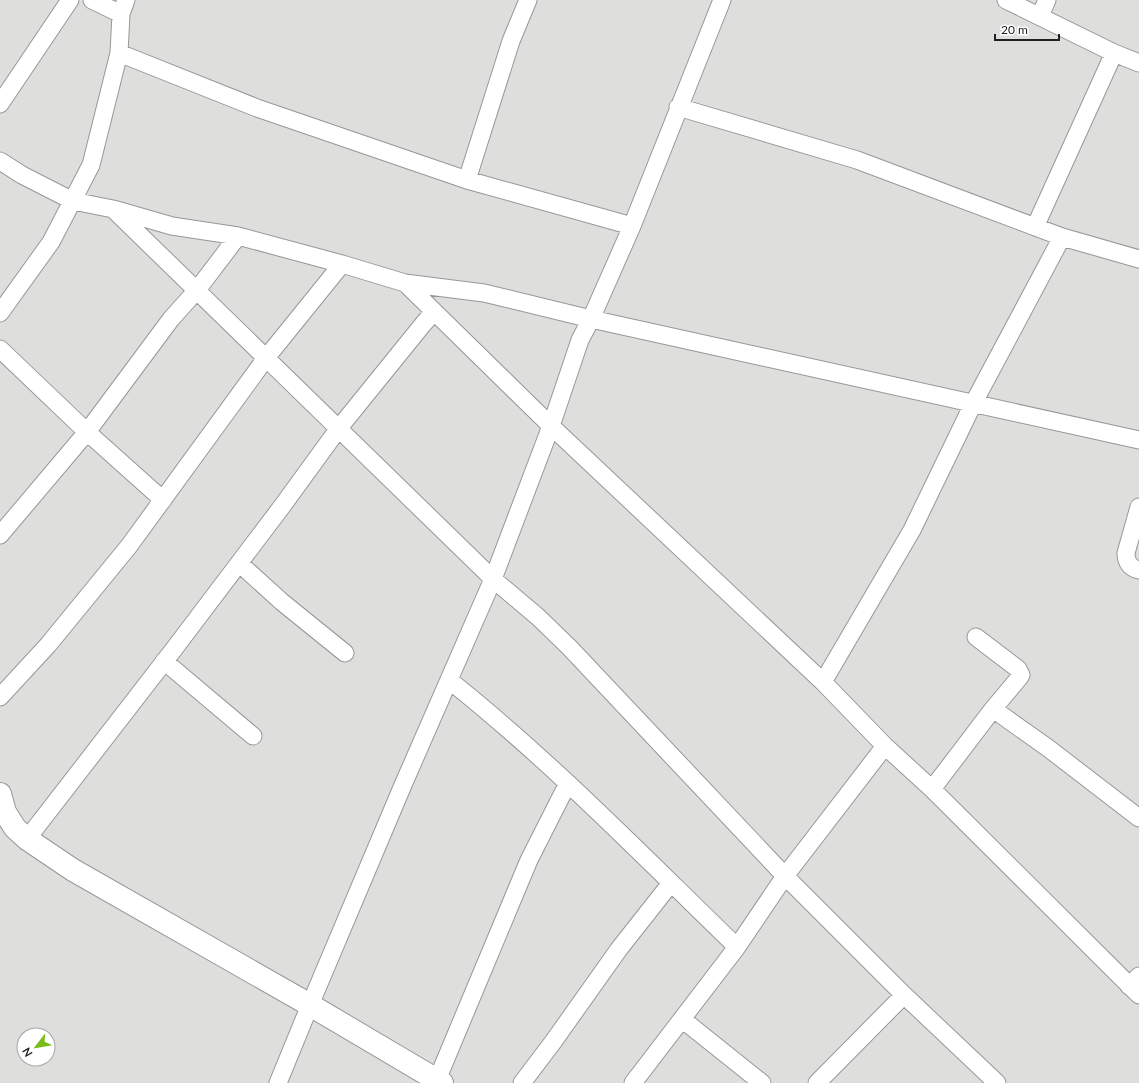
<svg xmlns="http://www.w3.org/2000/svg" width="1139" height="1083" font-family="Lato,sans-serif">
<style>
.residential{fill:#dededd;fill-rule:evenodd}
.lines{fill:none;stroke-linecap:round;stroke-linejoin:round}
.minor-casing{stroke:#979797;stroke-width:19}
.tertiary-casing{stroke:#979797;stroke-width:24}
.minor{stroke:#fff;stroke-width:17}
.tertiary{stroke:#fff;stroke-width:22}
</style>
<rect width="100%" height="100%" fill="#e7efe8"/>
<path class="residential" d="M 0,0 L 1139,0 L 1139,1083 L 0,1083 ZM 24,1035 L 48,1035 L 48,1059 L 24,1059 Z"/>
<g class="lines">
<defs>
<path id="minor" d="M 92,0 L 121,14
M 1006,0 L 1114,53 L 1139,63
M 1040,16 L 1047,0
M 119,53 L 257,108 L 467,180 L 632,226
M 0,104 L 70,0
M 678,107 L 857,160 L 1062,237 L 1139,259
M 0,161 L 22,175 L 73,201 L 113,209 L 172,226 L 238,236 L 342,264 L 405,283 L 484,293 L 591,319 L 1139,440
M 467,180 L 511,41 L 528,0
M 113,209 L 493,579 L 538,617 L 569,647 L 785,876 L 904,995 L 997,1083
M 1035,227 L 1114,53
M 405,283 L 551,426 L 823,682 L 885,746 L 932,789 L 1139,995
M 0,313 L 51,242 L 91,165 L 119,53 L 121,14 L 126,0
M 0,349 L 87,432 L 163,500
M 1139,507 L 1126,553 C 1126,562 1130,568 1139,570
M 0,535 L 87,432 L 171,319 L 197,290 L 238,236
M 239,563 L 282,602 L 345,653
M 164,661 L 253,736
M 449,680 C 552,762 643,856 737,947
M 823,682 L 912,530 L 973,404 L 1062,237
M 0,697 L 48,645 L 129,546 L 266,358 L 342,264
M 993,709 L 1048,748 L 1139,818
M 932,789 L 993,709 L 1019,678 L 1021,675 L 1018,669 L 976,637
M 27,839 L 174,649 L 283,505 L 339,428 L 424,323 L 434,312
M 1129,986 L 1139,976
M 682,1019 L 762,1083
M 437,1080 L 529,860 L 568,783
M 278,1083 L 310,1005 L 403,785 L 493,579 L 551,426 L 580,340 L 591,319 L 632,226 L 722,0
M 522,1083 L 553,1042 L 619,949 L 671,883
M 633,1083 L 737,947 L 785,876 L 885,746
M 817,1083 L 904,995"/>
<path id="tertiary" d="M 0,794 L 5,812 L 15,828 L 27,839 L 73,870 L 310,1005 L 442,1083"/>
</defs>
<use href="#minor" class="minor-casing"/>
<use href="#tertiary" class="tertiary-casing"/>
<use href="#minor" class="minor"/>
<use href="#tertiary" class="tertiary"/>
</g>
<g transform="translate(36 1047) rotate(239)"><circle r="19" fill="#ffffff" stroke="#a6a6a6"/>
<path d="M0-3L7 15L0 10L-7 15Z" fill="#7bbb15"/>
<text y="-6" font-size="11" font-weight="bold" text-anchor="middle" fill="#202020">N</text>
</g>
<path d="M995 34v6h64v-6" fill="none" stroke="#202020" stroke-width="2"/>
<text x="1001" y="34" font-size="12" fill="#202020" stroke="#ffffff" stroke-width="3" paint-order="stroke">20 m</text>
</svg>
